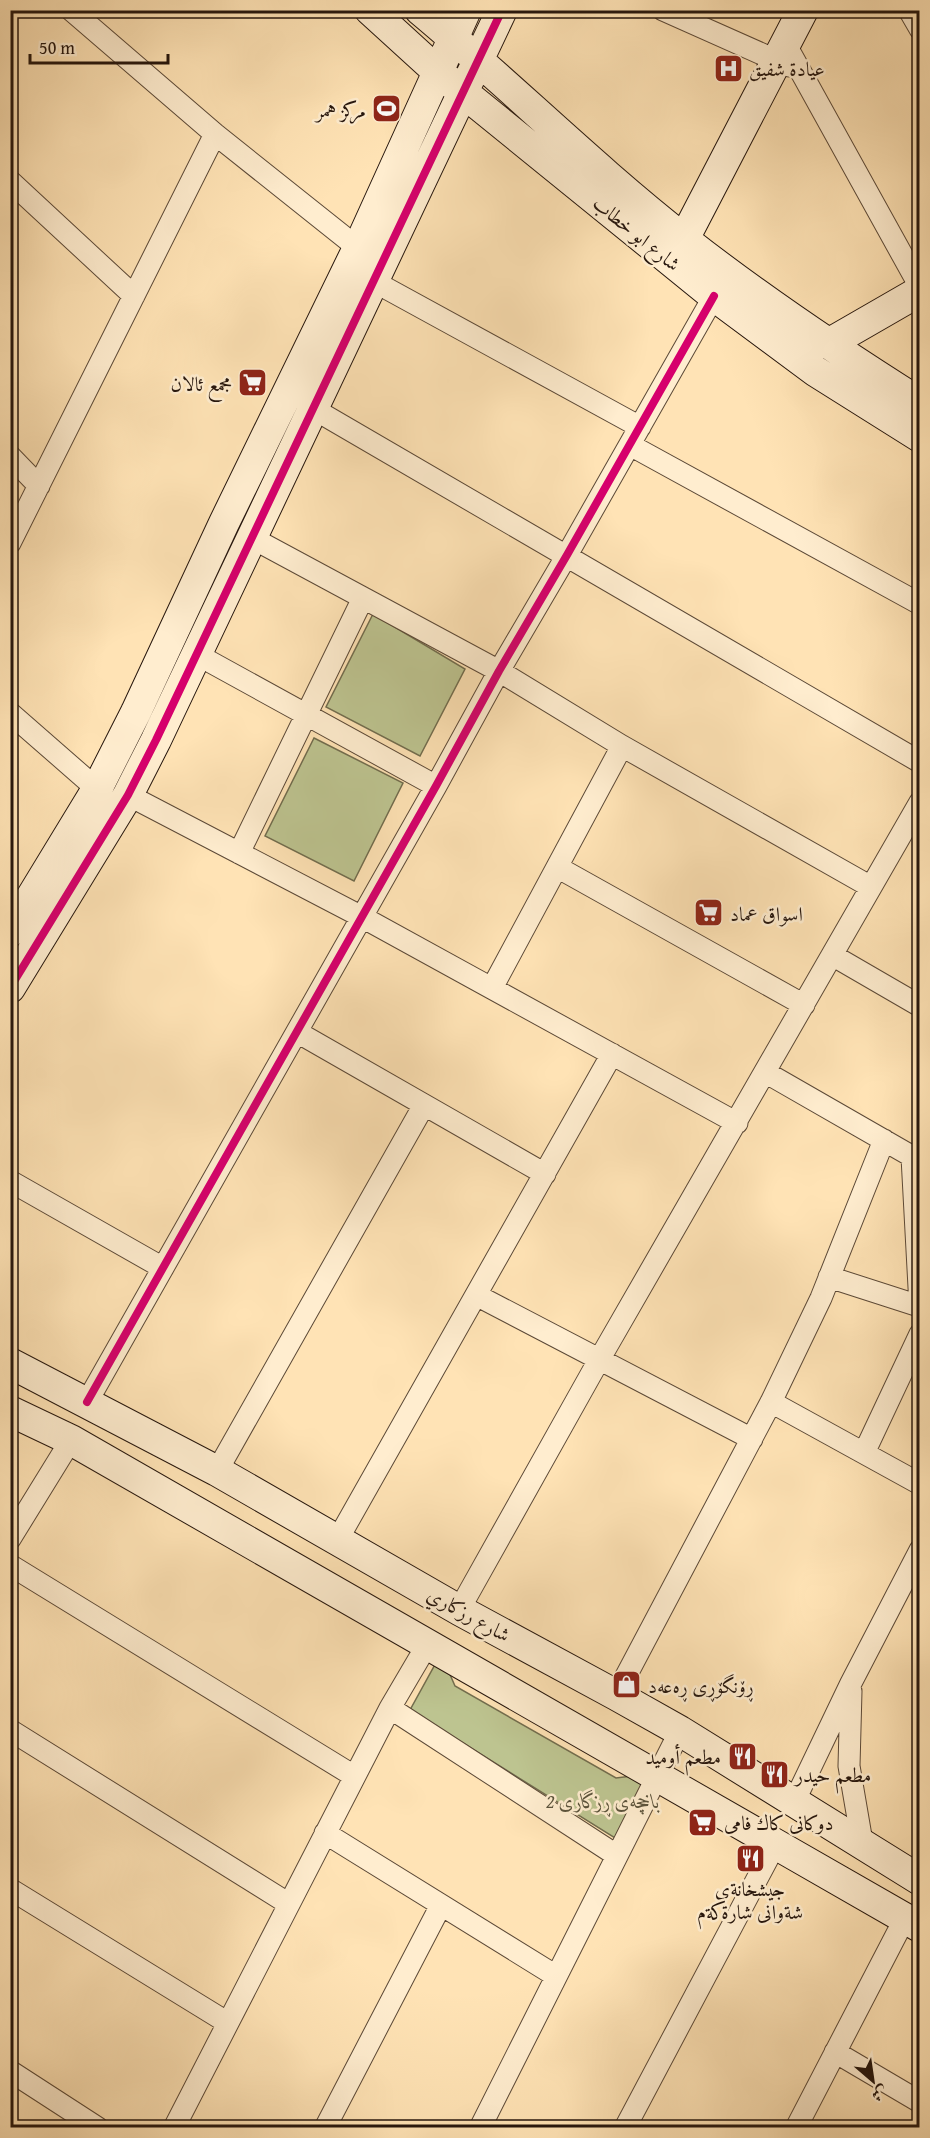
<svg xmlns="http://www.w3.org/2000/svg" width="930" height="2138" font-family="'Gentium Book Plus',Amiri,serif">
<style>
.green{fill:#bdc490;stroke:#726d4e;stroke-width:1.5}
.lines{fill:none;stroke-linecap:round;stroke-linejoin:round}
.street-casing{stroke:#5c4937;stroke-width:23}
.secondary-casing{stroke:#26160d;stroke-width:32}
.street{stroke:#ffedcf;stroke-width:21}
.secondary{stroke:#ffedcf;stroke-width:30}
.cycleway-casing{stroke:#ffedcf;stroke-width:11}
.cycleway{stroke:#d6006c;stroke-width:8}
.labels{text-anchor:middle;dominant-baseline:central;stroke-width:5;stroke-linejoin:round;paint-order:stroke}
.poi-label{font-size:20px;fill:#26160d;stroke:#ffedcf;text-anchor:start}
.street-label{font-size:20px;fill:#26160d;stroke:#ffedcf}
.park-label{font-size:20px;font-style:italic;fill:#5b533b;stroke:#ffedcf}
</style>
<rect width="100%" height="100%" fill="#ffe3b5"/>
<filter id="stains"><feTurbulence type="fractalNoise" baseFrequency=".00333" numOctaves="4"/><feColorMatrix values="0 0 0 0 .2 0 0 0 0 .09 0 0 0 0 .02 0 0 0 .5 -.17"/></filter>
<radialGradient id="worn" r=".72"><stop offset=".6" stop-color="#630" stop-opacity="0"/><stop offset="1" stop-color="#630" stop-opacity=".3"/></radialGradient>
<path class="green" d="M 373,614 L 465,669 L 420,756 L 326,707 Z
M 314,738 L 403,783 L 354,881 L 265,836 Z
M 437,1661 L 448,1670 L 455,1686 L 616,1778 L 632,1776 L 644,1782 L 615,1838 L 410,1710 Z"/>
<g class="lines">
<defs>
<path id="street" d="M 71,10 L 215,134 L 358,248
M 663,10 L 789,66
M 909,10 L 920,29
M 786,45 L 920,287
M 10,181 L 134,296
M 373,281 L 640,427
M 312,408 L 920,762
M 630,445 L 920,604
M 10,456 L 39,486
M 252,538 L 499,671 L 622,746 L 871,887
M 10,543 L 215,134
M 196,654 L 436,786
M 10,713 L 97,789
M 128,795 L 362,917 L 737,1123
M 239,853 L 363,598
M 557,867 L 804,1005
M 832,955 L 920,1006
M 492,988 L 622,746
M 297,1032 L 545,1174
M 765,1072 L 920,1161
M 912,1157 L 920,1306
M 10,1181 L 163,1268
M 829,1277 L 919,1306
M 476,1295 L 752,1439
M 87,1402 L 436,786 L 499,671 L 567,555 L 714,296
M 771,1402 L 920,1484
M 864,1453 L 920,1334
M 217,1471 L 424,1105
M 10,1539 L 71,1440
M 338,1539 L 612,1054
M 10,1565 L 354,1776
M 459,1610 L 599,1360 L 920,802
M 851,1691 L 849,1766 L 862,1842
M 616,1695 L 771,1402 L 821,1298 L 884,1140
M 390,1708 L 616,1855
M 10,1730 L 289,1904
M 794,1802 L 851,1683 L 920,1550
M 325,1833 L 556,1976
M 10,1889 L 228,2023
M 835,2052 L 920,2102
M 10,2071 L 98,2128
M 174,2128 L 390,1708 L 427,1645
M 325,2128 L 441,1905
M 480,2128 L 680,1731
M 625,2128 L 775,1845
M 796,2128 L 905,1918"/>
<path id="secondary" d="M 370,10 L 438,72 L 714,296 L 815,371 L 920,437
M 420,10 C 510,85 593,168 685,240 C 760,299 839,352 920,403
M 684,239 L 803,10
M 828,344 L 920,291
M 10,932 L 97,789 L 136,712 L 224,523 L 358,248 L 466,10
M 10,988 L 128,795 L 156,740 L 502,10
M 10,1363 L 217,1471 L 459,1610 L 616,1695 L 680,1731 L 920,1880
M 10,1411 L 71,1440 L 920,1927"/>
</defs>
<use href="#street" class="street-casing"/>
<use href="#secondary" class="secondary-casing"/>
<use href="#street" class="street"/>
<use href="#secondary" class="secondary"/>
<defs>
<path id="cycleway" d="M 10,988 L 128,795 L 156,740 L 502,10
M 87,1402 L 436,786 L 499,671 L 567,555 L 714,296"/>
</defs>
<use href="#cycleway" class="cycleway-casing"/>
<use href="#cycleway" class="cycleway"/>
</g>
<defs>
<symbol id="hospital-square" viewBox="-11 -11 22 22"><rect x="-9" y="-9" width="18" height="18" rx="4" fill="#8f2418" stroke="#ffedcf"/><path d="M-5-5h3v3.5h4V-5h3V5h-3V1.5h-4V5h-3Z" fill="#fff"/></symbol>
<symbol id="stadium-square" viewBox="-11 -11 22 22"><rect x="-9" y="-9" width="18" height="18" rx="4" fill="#8f2418" stroke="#ffedcf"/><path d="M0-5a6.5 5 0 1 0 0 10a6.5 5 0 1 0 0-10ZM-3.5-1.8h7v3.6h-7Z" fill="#fff"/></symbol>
<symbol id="supermarket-square" viewBox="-11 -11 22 22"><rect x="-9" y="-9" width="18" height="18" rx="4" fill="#8f2418" stroke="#ffedcf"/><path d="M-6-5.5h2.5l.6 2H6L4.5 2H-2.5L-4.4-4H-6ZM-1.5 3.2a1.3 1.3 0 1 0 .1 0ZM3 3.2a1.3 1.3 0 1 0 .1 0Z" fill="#fff"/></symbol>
<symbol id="shop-square" viewBox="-11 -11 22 22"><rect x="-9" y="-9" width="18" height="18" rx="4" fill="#8f2418" stroke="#ffedcf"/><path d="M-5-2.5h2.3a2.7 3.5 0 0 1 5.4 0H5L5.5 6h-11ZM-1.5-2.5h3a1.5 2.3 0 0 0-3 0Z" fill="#fff"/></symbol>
<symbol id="restaurant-square" viewBox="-11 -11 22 22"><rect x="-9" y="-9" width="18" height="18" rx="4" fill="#8f2418" stroke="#ffedcf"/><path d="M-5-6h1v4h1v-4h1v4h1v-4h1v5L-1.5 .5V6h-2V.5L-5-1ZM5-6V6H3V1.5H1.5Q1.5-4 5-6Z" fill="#fff"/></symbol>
</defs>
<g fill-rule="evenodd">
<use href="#hospital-square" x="712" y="52" width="33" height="33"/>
<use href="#stadium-square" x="370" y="92" width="33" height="33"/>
<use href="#supermarket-square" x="236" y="366" width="33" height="33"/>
<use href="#supermarket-square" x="692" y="896" width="33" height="33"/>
<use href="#shop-square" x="610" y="1668" width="33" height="33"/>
<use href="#restaurant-square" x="726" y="1740" width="33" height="33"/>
<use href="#restaurant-square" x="758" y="1758" width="33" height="33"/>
<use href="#supermarket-square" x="686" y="1806" width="33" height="33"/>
<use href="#restaurant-square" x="734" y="1842" width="33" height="33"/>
</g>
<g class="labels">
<g class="poi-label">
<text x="749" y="68">عيادة شفيق</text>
<text x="366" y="109" text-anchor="end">مركز همر</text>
<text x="232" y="383" text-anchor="end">مجمع ئالان</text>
<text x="730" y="913">اسواق عماد</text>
<text x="648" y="1685">ڕۆنگۆڕی ڕەعەد</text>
<text x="721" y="1756" text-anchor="end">مطعم أوميد</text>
<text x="795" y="1774">مطعم حيدر</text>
<text x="724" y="1822">دوكانى كاك فامى</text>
<text x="750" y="1888" text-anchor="middle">جيشخانةى<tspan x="750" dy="23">شةوانى شارةكةم</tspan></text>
</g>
<g class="street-label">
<text transform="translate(637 233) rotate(39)">شارع ابو خطاب</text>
<text transform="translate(469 1614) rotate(29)">شارع رزكاري</text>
</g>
<g class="park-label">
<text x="603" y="1800">باخچەی ڕزگاری 2</text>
</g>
</g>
<rect width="930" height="2138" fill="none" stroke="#ffe3b5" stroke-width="36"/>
<rect x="12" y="12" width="906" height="2114" fill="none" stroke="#26160d" stroke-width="3"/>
<rect x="18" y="18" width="894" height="2102" fill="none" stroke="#26160d" stroke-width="1.5"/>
<g transform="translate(873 2081) rotate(151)" stroke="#ffedcf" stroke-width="4.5" paint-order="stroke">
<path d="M0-4.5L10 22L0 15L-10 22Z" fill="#26160d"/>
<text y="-9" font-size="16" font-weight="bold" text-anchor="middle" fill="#26160d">ش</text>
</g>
<path d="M30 54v9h138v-9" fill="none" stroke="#26160d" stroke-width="3"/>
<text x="39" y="54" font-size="18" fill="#26160d" stroke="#ffedcf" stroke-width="4.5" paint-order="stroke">50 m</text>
<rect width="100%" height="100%" filter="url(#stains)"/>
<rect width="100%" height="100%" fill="url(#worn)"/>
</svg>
